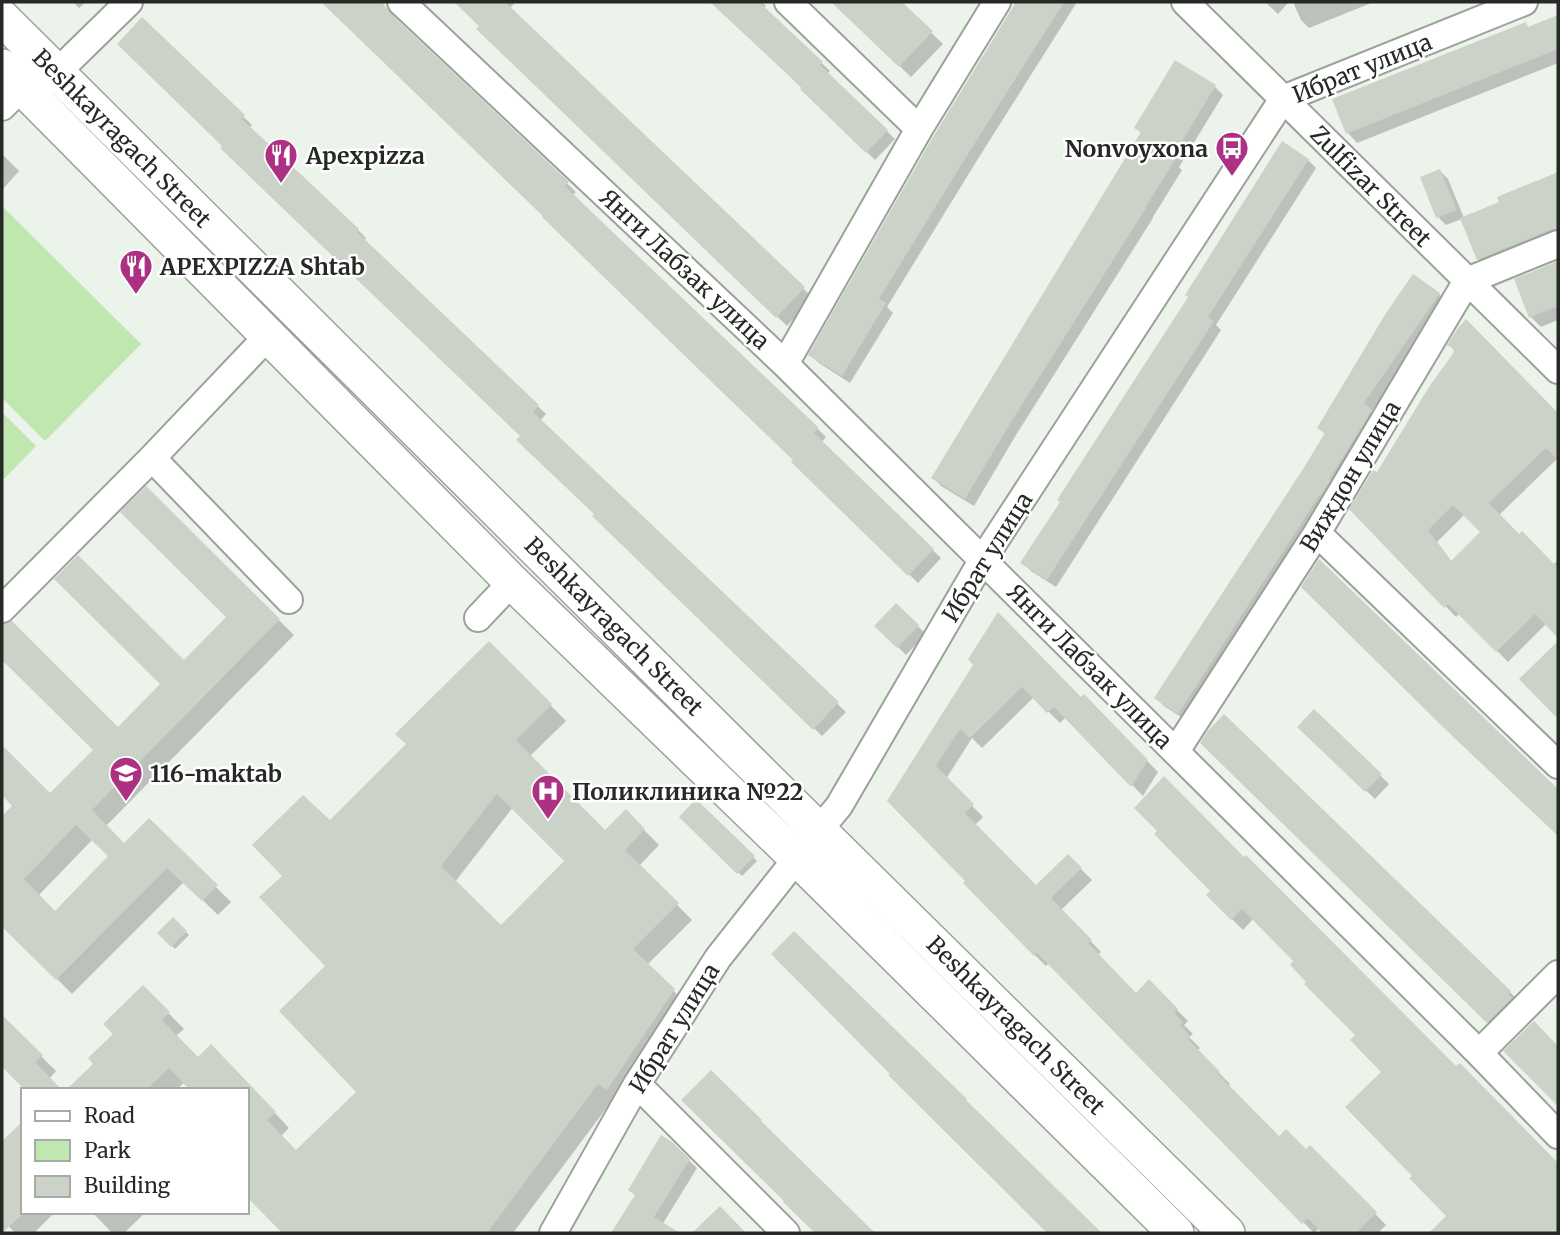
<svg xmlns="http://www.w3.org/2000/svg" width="1560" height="1235" font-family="Merriweather,serif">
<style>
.green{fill:#c1e7b0}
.shadow{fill:#0003;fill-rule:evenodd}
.building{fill:#cbd2c8;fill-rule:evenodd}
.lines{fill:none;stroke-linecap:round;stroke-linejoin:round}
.minor-casing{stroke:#9ba299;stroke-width:30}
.major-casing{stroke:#9ba299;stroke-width:38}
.minor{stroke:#fff;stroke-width:26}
.major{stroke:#fff;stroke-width:35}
.labels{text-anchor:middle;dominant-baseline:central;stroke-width:5;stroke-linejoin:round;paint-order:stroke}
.street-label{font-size:23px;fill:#272926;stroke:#fff}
.poi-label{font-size:23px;font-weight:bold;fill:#272926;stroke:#fff;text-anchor:start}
</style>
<rect width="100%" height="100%" fill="#ecf3ea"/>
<path class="green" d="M 2,206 L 141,344 L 45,441 L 2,398 Z
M 2,412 L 36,446 L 2,481 Z"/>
<path class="shadow" d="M 73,2 L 86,2 L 79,8 Z
M 322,2 L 379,2 L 394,16 L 398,23 L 576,192 L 573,195 L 818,429 L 826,437 L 821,443 L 941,558 L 918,583 L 793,462 L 795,460 Z
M 456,2 L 516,2 L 510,8 L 813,298 L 787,326 L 508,57 L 481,26 Z
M 714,2 L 761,2 L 766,6 L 764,8 L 830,71 L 827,74 L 895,139 L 875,160 Z
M 833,2 L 899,2 L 943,44 L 911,77 Z
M 1017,2 L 1077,2 L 976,162 L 887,307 L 893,313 L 850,383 L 819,363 L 810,355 L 934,138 Z
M 1265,2 L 1289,2 L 1278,14 Z
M 1293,2 L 1374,2 L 1309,28 L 1301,20 Z
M 1558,17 L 1558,63 L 1357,143 L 1348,133 L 1525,24 L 1530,28 Z
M 142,20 L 252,125 L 249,128 L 358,230 L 366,238 L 364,241 L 546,414 L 540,421 L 846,712 L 822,736 L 595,516 L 596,514 L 522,436 L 224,146 Z
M 1215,87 L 1223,95 L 1179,167 L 1182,170 L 1153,217 L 1153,218 L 1016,435 L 974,506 L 941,486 L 933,477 L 1142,134 L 1136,128 Z
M 2,154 L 19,171 L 2,190 Z
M 1308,160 L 1316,168 L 1216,325 L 1221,330 L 1056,587 L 1031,571 L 1023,563 Z
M 1440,171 L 1448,179 L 1464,218 L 1501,203 L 1499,198 L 1558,175 L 1558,241 L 1488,269 L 1478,259 L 1462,219 L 1446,225 L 1438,217 Z
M 1558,263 L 1558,320 L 1541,327 L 1531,317 L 1516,280 Z
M 1439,294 L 1447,302 L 1371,412 L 1379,419 L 1187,721 L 1164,706 L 1156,698 L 1326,435 L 1319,428 Z
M 1466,322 L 1558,415 L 1558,458 L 1499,515 L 1519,536 L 1553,565 L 1558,560 L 1558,636 L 1546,624 L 1508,662 L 1460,613 L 1456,617 L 1352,509 L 1377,475 L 1456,352 L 1449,345 ZM 1465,514 L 1482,532 L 1452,562 L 1437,542 Z
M 146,488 L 294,635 L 105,827 L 124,845 L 149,820 L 231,902 L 218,915 L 184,882 L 72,994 L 2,924 L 2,819 L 15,806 L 2,793 L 2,748 L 50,796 L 95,750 L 2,658 L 2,626 L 6,626 L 118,729 L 228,617 ZM 93,839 L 110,856 L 55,913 L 38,896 Z
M 896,605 L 926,634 L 906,655 L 877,626 Z
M 489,643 L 566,721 L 529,757 L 605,833 L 641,827 L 659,845 L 639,866 L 692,920 L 647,965 L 689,1006 L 622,1104 L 614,1098 L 513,1233 L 284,1233 L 251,1198 L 247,1202 L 247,1090 L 185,1082 L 176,1090 L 69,1090 L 96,1064 L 143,987 L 184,1029 L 176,1036 L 198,1059 L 226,1061 L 289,1128 L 281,1136 L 296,1152 L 358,1092 L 327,966 L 284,876 L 330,822 L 408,744 ZM 513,807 L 567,861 L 501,927 L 455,882 Z
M 975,665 L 1082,699 L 1084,697 L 1158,772 L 1143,796 L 1066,717 L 1060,723 L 1034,697 L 982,748 L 972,738 L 946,779 L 983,817 L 975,825 L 1036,888 L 1068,856 L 1092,880 L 1061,910 L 1101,952 L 1097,955 L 1136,995 L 1149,982 L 1188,1021 L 1184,1025 L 1193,1034 L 1189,1037 L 1200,1048 L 1197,1051 L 1230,1084 L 1228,1086 L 1279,1138 L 1306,1152 L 1310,1147 L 1386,1225 L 1378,1233 L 1325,1233 L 1320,1228 L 1314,1233 L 1049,963 L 1046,966 L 1035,955 L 965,883 L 968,881 L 889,800 Z
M 1314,711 L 1389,784 L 1375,799 L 1299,727 Z
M 1202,743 L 1510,992 L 1519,1001 L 1497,1030 Z
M 696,802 L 757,861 L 742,876 L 681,817 Z
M 1157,834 L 1456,1069 L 1460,1065 L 1558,1165 L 1558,1233 L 1432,1233 L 1449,1216 L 1415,1176 L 1383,1072 L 1357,1035 L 1308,982 L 1296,961 L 1254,918 L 1243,930 L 1208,895 L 1213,891 Z
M 173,919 L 189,935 L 175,949 L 159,933 Z
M 2,1017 L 56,1071 L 49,1079 L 27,1090 L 2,1065 Z
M 23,1123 L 23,1212 L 55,1212 L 34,1233 L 15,1233 L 2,1219 L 2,1144 Z
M 671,1143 L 697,1168 L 662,1225 L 669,1232 L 668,1233 L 613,1233 L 636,1196 L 630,1190 Z
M 92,1212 L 146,1212 L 124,1233 L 112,1233 Z"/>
<path class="building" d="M 321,2 L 382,2 L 390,13 L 569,182 L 565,186 L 599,219 L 819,428 L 814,433 L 934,549 L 908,576 L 791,462 L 793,460 L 720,390 L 542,217 L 543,216 Z
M 454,2 L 505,2 L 805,287 L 776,318 L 496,48 L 476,29 L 479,26 Z
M 710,2 L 759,2 L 823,62 L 820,65 L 888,130 L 866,153 L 800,89 L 802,88 Z
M 831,2 L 902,2 L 933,31 L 899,67 Z
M 1016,2 L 1064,2 L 968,154 L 879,299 L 886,303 L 842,376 L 808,355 L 933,137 Z
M 1558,15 L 1558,49 L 1346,134 L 1332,99 L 1526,22 L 1528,27 Z
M 142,17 L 245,115 L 242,119 L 359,229 L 357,232 L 539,405 L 533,412 L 839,702 L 813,730 L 592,516 L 594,514 L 516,440 L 520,436 L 220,148 L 222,146 L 117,44 Z
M 1175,60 L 1216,85 L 1172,158 L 1175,160 L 1145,208 L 1146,208 L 1008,427 L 965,499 L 931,478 L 1141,132 L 1134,128 Z
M 1282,141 L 1309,159 L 1208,317 L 1214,321 L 1047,580 L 1020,563 L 1060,502 L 1057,500 L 1188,297 L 1185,295 Z
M 1440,169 L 1457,210 L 1436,218 L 1420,177 Z
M 1558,172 L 1558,229 L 1552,229 L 1477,260 L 1460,218 L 1499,202 L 1497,197 Z
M 1558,261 L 1558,306 L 1529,318 L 1514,279 Z
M 1413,274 L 1440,293 L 1364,403 L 1372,410 L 1329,480 L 1330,481 L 1320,496 L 1319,496 L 1260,587 L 1178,714 L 1154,698 L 1303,469 L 1325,433 L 1317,428 L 1386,313 Z
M 1466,319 L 1558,413 L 1558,460 L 1546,448 L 1489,503 L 1519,534 L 1522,531 L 1558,568 L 1558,638 L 1535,614 L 1496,652 L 1448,604 L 1444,608 L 1349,509 L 1373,470 L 1377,472 L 1429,387 L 1454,352 L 1453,348 L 1447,345 L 1458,328 ZM 1453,505 L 1480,532 L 1451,561 L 1428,530 Z
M 146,486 L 280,619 L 92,810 L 124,843 L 149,818 L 218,885 L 202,901 L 167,868 L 56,980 L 2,927 L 2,816 L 12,806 L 2,795 L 2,745 L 50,793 L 93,750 L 2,660 L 2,624 L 12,621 L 118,727 L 160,684 L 54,579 L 78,555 L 184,660 L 226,617 L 120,512 ZM 76,825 L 108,856 L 55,911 L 24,879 Z
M 1319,559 L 1558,789 L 1558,836 L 1445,729 L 1301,587 Z
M 896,603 L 919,625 L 897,648 L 874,626 Z
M 998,612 L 1081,697 L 1084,694 L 1148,760 L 1131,787 L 1054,707 L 1047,713 L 1022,687 L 970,738 L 960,729 L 936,766 L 974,804 L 965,813 L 1036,885 L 1068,854 L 1082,868 L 1051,898 L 1092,940 L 1088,943 L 1136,993 L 1149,979 L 1178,1009 L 1174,1013 L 1183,1022 L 1180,1025 L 1190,1036 L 1188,1039 L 1220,1072 L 1218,1074 L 1279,1136 L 1286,1129 L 1306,1149 L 1310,1145 L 1377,1212 L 1356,1233 L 1322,1233 L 1308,1218 L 1302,1224 L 1037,953 L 1034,956 L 963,883 L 965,881 L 887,801 L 973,665 L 968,659 Z
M 489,641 L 552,704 L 516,740 L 605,830 L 626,809 L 645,829 L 625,850 L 679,903 L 633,949 L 675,989 L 607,1090 L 598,1084 L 487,1233 L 282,1233 L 247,1197 L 247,1090 L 190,1090 L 169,1068 L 146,1090 L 66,1090 L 93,1064 L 88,1058 L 113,1034 L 103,1024 L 143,985 L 170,1012 L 162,1020 L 198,1057 L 211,1044 L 276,1112 L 267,1120 L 296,1150 L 356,1092 L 279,1011 L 325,966 L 259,897 L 282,876 L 252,845 L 303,795 L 330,820 L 406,744 L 395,734 ZM 497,794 L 564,861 L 501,925 L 441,866 Z
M 1558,641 L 1558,719 L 1519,679 Z
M 1314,709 L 1382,774 L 1365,792 L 1297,727 Z
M 1224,714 L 1511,991 L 1508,994 L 1512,998 L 1487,1023 L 1200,743 L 1207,732 Z
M 1164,776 L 1244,857 L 1246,855 L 1456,1066 L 1460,1063 L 1558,1163 L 1558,1233 L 1429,1233 L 1446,1216 L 1409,1178 L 1412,1176 L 1345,1107 L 1381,1072 L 1350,1040 L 1355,1035 L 1304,984 L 1306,982 L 1290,965 L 1293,961 L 1242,909 L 1231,920 L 1206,895 L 1210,891 L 1154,834 L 1157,831 L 1134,808 Z
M 696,799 L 755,856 L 737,874 L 679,817 Z
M 173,917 L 187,931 L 171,947 L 157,933 Z
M 794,931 L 938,1071 L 967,1099 L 966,1100 L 1102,1233 L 1047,1233 L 1035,1221 L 888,1075 L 890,1074 L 771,954 Z
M 2,1015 L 43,1055 L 35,1062 L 62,1090 L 25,1090 L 2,1067 Z
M 1534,1021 L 1558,1046 L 1558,1106 L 1503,1051 Z
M 711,1070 L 762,1120 L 761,1121 L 875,1233 L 815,1233 L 783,1202 L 784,1201 L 681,1100 Z
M 23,1121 L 23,1214 L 2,1233 L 2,1141 Z
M 661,1135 L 672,1142 L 690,1159 L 654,1217 L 680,1233 L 611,1233 L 635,1195 L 628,1190 Z
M 720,1206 L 746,1233 L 692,1233 Z"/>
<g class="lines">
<defs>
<path id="minor" d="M 401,2 L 785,364 L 1479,1053 L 1558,1135
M 788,2 L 919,129
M 1185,2 L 1558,370
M 43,86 L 129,2
M 2,107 L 22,87
M 785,364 L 919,129 L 997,2
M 152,458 L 289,600
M 1317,533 L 1558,765
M 2,609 L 152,458 L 268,336
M 478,618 L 512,582
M 1176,751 L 1317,533 L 1467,281 L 1558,244
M 819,830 L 839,806 L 983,559 L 1283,99 L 1524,2
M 1479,1053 L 1558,974
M 637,1084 L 786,1233
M 553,1233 L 637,1084 L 718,958 L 797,858"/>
<path id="major" d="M 2,18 L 796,808 L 1227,1233
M 2,67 L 512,582 L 797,858 L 1176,1233"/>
</defs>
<use href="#minor" class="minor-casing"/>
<use href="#major" class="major-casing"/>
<use href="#minor" class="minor"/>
<use href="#major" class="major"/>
</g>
<defs>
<symbol id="bus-pin" viewBox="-11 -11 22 30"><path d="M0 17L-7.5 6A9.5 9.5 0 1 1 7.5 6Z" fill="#ad3183" stroke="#fff"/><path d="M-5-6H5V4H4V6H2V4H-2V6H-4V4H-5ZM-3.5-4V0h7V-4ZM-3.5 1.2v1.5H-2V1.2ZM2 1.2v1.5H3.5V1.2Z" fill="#fff"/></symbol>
<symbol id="restaurant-pin" viewBox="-11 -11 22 30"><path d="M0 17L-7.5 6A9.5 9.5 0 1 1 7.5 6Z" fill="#ad3183" stroke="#fff"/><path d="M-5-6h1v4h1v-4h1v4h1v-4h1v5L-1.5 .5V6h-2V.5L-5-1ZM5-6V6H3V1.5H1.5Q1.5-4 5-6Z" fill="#fff"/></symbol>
<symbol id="school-pin" viewBox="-11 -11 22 30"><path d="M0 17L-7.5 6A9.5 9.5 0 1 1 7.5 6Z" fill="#ad3183" stroke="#fff"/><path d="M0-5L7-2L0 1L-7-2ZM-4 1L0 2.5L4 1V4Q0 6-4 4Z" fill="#fff"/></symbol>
<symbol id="hospital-pin" viewBox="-11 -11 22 30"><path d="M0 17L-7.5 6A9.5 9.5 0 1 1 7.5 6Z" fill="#ad3183" stroke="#fff"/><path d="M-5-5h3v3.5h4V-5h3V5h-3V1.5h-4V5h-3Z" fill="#fff"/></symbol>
</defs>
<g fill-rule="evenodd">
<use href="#bus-pin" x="1213" y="129" width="38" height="52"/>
<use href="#restaurant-pin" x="262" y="136" width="38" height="52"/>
<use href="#restaurant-pin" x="117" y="247" width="38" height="52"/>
<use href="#school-pin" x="107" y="754" width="38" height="52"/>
<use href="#hospital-pin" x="529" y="772" width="38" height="52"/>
</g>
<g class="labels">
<g class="street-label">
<text transform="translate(1362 68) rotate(-22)">Ибрат улица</text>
<text transform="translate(122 138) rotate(45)">Beshkayragach Street</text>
<text transform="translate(1371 186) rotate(45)">Zulfizar Street</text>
<text transform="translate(685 269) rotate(43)">Янги Лабзак улица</text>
<text transform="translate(1350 476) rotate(-59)">Виждон улица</text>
<text transform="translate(987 557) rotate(-58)">Ибрат улица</text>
<text transform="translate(614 626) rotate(45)">Beshkayragach Street</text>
<text transform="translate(1090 666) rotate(45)">Янги Лабзак улица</text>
<text transform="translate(1016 1025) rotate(45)">Beshkayragach Street</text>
<text transform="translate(674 1028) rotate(-58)">Ибрат улица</text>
</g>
<g class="poi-label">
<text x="1208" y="148" text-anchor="end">Nonvoyxona</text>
<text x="306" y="155">Apexpizza</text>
<text x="160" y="266">APEXPIZZA Shtab</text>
<text x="150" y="773">116-maktab</text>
<text x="572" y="791">Поликлиника №22</text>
</g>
</g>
<rect width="1560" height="1235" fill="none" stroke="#272926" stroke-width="7"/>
<rect x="21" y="1088" width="228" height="126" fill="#ffffff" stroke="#a9a9a8" stroke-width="2"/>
<rect x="35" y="1111" width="35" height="10" fill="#ffffff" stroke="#a9a9a8" stroke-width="2"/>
<text x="84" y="1123" font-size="21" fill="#272926">Road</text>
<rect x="35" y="1140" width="35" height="21" fill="#c1e7b0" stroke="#a9a9a8" stroke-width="2"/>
<text x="84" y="1158" font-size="21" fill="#272926">Park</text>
<rect x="35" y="1176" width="35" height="21" fill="#cbd2c8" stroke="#a9a9a8" stroke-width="2"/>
<text x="84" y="1193" font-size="21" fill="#272926">Building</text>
</svg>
